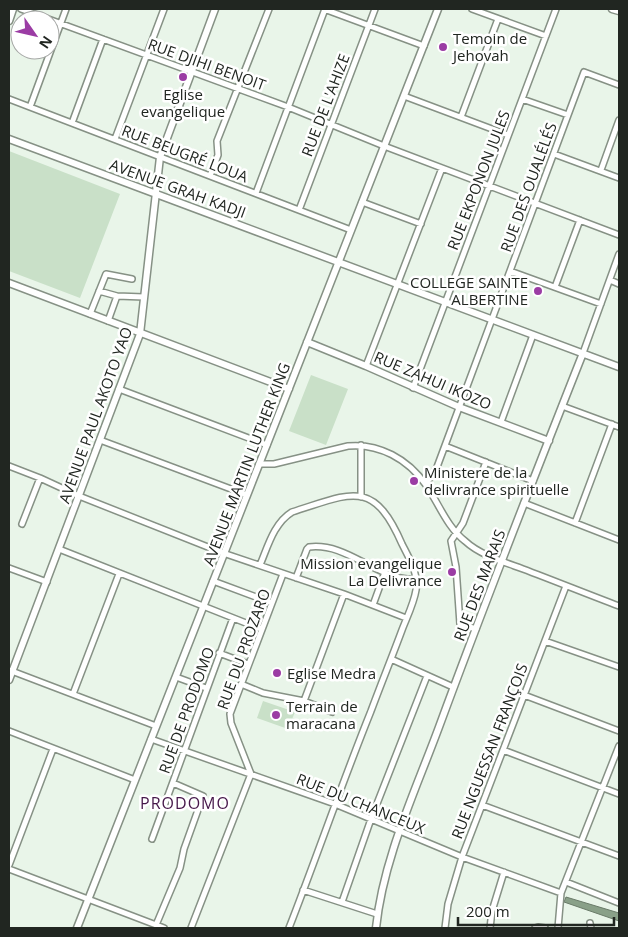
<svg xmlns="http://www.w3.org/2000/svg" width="628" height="937" font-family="'Open Sans',sans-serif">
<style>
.green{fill:#c9e0c8}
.water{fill:#89a088;stroke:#6a7b69}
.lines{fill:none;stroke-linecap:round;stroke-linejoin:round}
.minor-casing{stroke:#869185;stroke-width:8}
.tertiary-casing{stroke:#869185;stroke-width:9}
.minor{stroke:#fff;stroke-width:5}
.tertiary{stroke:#fff;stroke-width:6}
.poi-dot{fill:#9b3ca4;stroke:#fff;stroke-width:2}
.labels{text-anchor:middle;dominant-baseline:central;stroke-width:5;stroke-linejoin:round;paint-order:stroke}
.poi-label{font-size:15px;fill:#212621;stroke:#fff;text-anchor:start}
.street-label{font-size:15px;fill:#212621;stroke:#fff}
.neighbourhood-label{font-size:16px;letter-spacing:1px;fill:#451749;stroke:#fff}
</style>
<rect width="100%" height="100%" fill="#e9f5e9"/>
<path class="green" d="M 9,151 L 120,194 L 80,298 L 9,271 Z
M 311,375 L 348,389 L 326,445 L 289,431 Z
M 263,701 L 295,712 L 288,729 L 257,718 Z"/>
<path class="water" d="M 566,897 L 619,913 L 619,921 L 564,902 Z"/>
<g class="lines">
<defs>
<path id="minor" d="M 21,9 L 288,107 L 384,146 L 619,235
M 324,9 L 424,46
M 472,9 L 546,36
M 404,96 L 508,135
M 9,99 L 351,230
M 522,99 L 568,115
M 30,107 L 66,9
M 461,117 L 498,19
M 72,123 L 103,39
M 115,139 L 164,9
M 554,154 L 619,178
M 601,170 L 619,120
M 210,176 L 218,155 L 217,141 L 269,9
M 256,193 L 325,9
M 362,202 L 421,224
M 299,210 L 375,9
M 510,271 L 601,304
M 610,280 L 619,284
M 555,287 L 580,220
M 99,291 L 117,296 L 144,297
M 90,314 L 106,274 L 132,279
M 108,321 L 117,296
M 583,353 L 619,254
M 366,366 L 442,168
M 413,388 L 556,9
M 119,389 L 267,445
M 562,406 L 619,427
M 501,422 L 533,335
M 100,440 L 247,495
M 445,446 L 533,481
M 259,464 L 274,464 L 348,446 C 379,443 408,459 426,485 C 439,504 447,527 465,541 C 480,555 504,562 523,569 C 555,581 587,594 619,606
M 9,466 L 40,478 L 79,496 L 223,553 L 344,594 L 406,618
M 426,484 L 437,467 L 584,72 L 619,85
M 361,497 L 361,445
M 524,503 L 619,540
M 575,523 L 612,424
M 22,524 L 40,478
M 59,549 L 261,629
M 260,565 C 268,546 274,523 292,512 C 350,494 373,477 402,544 C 409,558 419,574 416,590 C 414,603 407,617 402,630 C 392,657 381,684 371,711 C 342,783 317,856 289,928
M 9,568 L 47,582
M 296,578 L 307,549 L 309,547 C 342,543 367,569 397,577 C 403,579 410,579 416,580
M 213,581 L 272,603
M 373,605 L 385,572
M 476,629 L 460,624 L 456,567 L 451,541 L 463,523 L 486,462
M 545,641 L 619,667
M 219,653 L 248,664
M 391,659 L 453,687
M 9,670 L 156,726
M 176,677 L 206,688
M 241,684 L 263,693 L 304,701 L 332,712
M 73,694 L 119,574
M 524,695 L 619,731
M 304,701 L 344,594
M 9,731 L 135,780
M 151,739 L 335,804 L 462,857 L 561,893
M 503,750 L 619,794
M 482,805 L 619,856
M 152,839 L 233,618
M 9,865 L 53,749
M 9,869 L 164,928
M 566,882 L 619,903
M 303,890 L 377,914
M 342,902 L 371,819 L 427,676
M 590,923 L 591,928
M 156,925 L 180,868 L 184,849 L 203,796 L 173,783
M 191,928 L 251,774 L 231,723 L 230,714 L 283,574
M 445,928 L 448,904 L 462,857 L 566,586
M 490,928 L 492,911 L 504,872
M 535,928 L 538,927 L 545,928
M 558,928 L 561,893 L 619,746"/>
<path id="tertiary" d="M 612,9 L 619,11
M 9,21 L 13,9
M 9,139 L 619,367
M 9,283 L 289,389
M 307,342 L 366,366 L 459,407 L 549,441
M 9,680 L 140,334 L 160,157 L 215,9
M 77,928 L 438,9
M 376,928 C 383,859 415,792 439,727 C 485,602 534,477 583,353"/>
</defs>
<use href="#minor" class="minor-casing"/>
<use href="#tertiary" class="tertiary-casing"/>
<use href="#minor" class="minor"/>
<use href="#tertiary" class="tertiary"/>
</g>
<g class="poi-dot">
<circle cx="443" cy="47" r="5"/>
<circle cx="183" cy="77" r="5"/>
<circle cx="538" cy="291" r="5"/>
<circle cx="414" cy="481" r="5"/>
<circle cx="452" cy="572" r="5"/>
<circle cx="277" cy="673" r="5"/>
<circle cx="276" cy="715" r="5"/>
</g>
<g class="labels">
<g class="poi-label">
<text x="453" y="38">Temoin de<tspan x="453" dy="17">Jehovah</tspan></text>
<text x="183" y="94" text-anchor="middle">Eglise<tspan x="183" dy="17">evangelique</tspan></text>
<text x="528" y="282" text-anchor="end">COLLEGE SAINTE<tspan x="528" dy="17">ALBERTINE</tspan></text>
<text x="424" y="472">Ministere de la<tspan x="424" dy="17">delivrance spirituelle</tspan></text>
<text x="442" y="563" text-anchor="end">Mission evangelique<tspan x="442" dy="17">La Delivrance</tspan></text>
<text x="287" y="673">Eglise Medra</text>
<text x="286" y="706">Terrain de<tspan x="286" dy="17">maracana</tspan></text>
</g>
<g class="street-label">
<text transform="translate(207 64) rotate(20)">RUE DJIHI BENOIT</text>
<text transform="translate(325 105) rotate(-69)">RUE DE L'AHIZE</text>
<text transform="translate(185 153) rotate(21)">RUE BEUGRÉ LOUA</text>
<text transform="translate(478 180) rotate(-69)">RUE EKPONON JULES</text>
<text transform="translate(528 187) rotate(-70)">RUE DES OUALÉLÉS</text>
<text transform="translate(178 188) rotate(20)">AVENUE GRAH KADJI</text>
<text transform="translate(433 380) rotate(23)">RUE ZAHUI IKOZO</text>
<text transform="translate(95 415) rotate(-70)">AVENUE PAUL AKOTO YAO</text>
<text transform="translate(246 464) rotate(-69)">AVENUE MARTIN LUTHER KING</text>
<text transform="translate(479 585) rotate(-69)">RUE DES MARAIS</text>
<text transform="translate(243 649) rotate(-70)">RUE DU PROZARO</text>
<text transform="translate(186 710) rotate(-70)">RUE DE PRODOMO</text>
<text transform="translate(489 751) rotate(-69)">RUE NGUESSAN FRANÇOIS</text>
<text transform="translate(361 803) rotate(22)">RUE DU CHANCEUX</text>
</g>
<g class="neighbourhood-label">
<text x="185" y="803">PRODOMO</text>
</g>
</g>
<rect width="628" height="937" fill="none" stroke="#212621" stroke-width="20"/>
<g transform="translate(35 35) rotate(124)"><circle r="24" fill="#ffffff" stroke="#a6a8a6"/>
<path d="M0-4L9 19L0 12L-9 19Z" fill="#9b3ca4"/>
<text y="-8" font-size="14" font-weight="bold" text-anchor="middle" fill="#212621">N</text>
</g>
<path d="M458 917v8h156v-8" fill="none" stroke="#212621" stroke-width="2.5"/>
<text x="466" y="917" font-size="15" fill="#212621" stroke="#ffffff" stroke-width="4" paint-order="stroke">200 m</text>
</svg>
